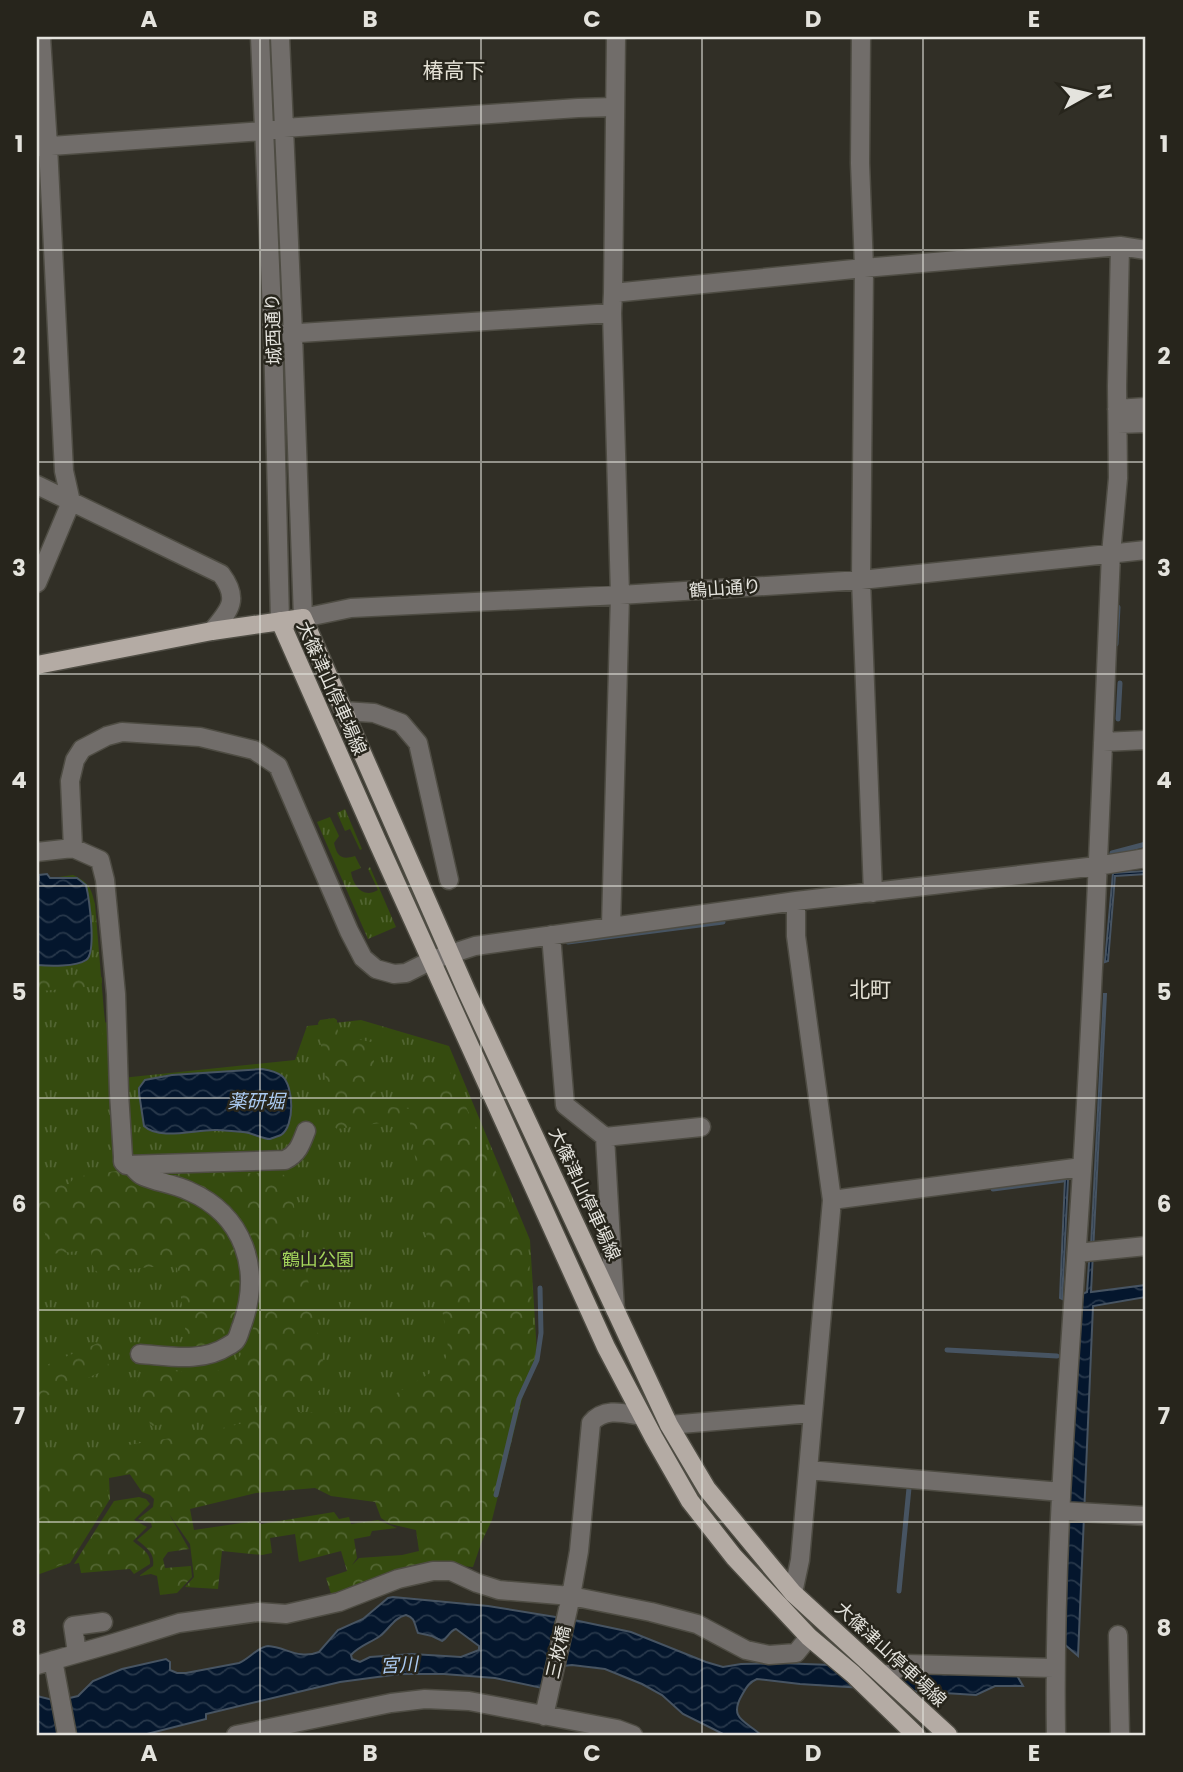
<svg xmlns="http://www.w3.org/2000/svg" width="1183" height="1772" font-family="Poppins,'Noto Sans JP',sans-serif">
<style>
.grass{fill:url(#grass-tufts)}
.forest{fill:url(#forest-crowns);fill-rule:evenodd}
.water{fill:url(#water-waves);stroke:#475462;stroke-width:2;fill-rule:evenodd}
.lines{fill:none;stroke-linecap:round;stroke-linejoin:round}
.stream{stroke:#475462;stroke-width:5}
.minor-casing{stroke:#4e4c43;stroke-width:21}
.major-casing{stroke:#4e4c43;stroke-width:21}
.minor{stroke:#716d6a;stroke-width:18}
.major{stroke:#b4aba4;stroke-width:18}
.grid{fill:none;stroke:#e4e3dd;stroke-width:2;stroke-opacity:0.55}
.labels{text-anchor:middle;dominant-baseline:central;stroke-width:5;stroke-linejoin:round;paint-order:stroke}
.street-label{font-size:18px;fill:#e4e3dd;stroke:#27251c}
.park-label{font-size:18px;fill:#a4d55c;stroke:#27251c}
.water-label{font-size:19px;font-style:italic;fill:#abcaf1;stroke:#27251c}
.quarter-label{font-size:21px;fill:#e3e0d4;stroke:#27251c}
.neatline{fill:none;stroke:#e4e3dd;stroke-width:2.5}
.grid-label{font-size:23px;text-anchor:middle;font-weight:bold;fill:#e4e3dd}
</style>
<defs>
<pattern id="grass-tufts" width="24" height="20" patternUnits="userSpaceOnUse" patternTransform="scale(1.75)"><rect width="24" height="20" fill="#354b0f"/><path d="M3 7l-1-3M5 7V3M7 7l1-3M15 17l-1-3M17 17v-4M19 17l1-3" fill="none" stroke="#526532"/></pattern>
<pattern id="forest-crowns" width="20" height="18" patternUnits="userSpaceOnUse" patternTransform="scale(1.75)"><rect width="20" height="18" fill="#354b0f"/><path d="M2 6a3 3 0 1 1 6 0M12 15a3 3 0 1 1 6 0" fill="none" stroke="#526532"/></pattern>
<pattern id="water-waves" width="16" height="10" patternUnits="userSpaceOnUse" patternTransform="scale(1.75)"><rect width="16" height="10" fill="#04162d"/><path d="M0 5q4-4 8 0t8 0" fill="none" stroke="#28384b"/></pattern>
</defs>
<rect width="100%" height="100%" fill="#312f26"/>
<path class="grass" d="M 345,809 L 362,849 L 360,850 L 350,829 L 345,831 L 337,813 Z
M 330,817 L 339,836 L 334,843 C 337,857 342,860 355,856 L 361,868 L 351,872 C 353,886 363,899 378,890 L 368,869 L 370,867 L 396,927 L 368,939 L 317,822 Z
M 73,875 C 89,882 91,888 95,904 L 104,1012 L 112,1079 L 295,1060 L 307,1026 L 361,1020 L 449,1046 L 530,1240 L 537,1354 L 527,1385 L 487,1489 L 131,1474 L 109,1478 L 110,1499 L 70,1563 L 37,1575 L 37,880 Z"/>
<path class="forest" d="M 99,974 L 102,978 L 102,983 L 97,986 L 41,991 L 37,990 L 37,979 L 60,979 Z
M 334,1018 L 337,1020 L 338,1033 L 342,1036 L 371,1042 L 373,1045 L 376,1100 L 384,1106 L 411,1109 L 417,1105 L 420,1073 L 427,1069 L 449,1070 L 528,1241 L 535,1354 L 526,1383 L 492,1520 L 482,1541 L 473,1567 L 435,1564 L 332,1597 L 326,1578 L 347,1571 L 341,1551 L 299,1562 L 295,1534 L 270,1538 L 272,1553 L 262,1555 L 222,1551 L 218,1589 L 185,1587 L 194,1577 L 190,1544 L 169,1514 L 189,1549 L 168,1552 L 163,1559 L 165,1568 L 191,1566 L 192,1577 L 177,1593 L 160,1595 L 157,1576 L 151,1574 L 139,1576 L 153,1566 C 155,1553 147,1548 137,1540 L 152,1527 L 151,1523 L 138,1519 L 153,1507 L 154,1499 L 150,1495 L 142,1492 L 129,1473 L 108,1477 L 108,1499 L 69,1562 L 37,1573 L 37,1468 L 73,1454 L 202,1433 L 290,1412 L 347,1413 L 370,1409 L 442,1366 L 448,1353 L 447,1334 L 427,1238 L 410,1123 L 402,1120 L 337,1129 L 332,1125 L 318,1023 L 320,1020 ZM 315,1488 L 331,1496 L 375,1502 L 381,1518 L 390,1524 L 416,1530 L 419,1551 L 402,1555 L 359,1558 L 352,1565 L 357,1558 L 354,1539 L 370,1536 L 372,1531 L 397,1528 L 378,1520 L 351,1524 L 349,1517 L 339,1519 L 334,1512 L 261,1524 L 255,1521 L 194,1530 L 190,1509 L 256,1493 Z
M 110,1022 L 111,1048 L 107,1077 L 101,1023 Z
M 116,1171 L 128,1173 L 193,1201 L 214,1215 L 233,1234 L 244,1277 L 241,1296 L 230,1337 L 219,1347 L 188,1350 L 177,1268 L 173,1265 L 97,1272 L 93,1266 L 91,1251 L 87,1250 L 51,1254 L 47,1251 L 45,1233 L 40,1226 L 37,1227 L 37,1178 L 38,1182 L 42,1186 L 69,1184 L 75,1177 Z
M 159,1173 L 281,1173 L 289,1179 L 327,1381 L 319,1391 L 226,1414 L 151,1426 L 150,1424 L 136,1382 C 140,1377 148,1378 153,1373 L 150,1367 C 172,1371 203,1377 225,1368 C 265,1351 267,1251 241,1221 C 218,1194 192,1184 159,1173 Z
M 98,1343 L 101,1344 L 109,1366 L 108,1369 L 37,1400 L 37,1369 Z
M 139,1497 L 146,1499 L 150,1504 L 134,1520 L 147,1527 L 133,1541 C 141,1548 151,1553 150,1564 L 134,1574 L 130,1569 L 81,1573 L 79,1563 L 74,1564 L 114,1501 Z"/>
<path class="water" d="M 1146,871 L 1146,874 L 1115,876 L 1108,961 L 1105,962 L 1113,873 Z
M 47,874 L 50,878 L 77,878 L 86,885 C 89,898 97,953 86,960 C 76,967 49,966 37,965 L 37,880 L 39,880 L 39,875 Z
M 1104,994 L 1106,994 L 1091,1292 L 1146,1285 L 1146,1297 L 1093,1306 L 1078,1656 L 1063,1643 L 1071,1454 L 1082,1294 L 1087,1292 L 1090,1248 L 1091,1247 Z
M 262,1069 C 268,1070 277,1072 282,1076 C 294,1086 295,1126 281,1135 C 279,1136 272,1138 270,1139 C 264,1139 256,1135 249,1133 C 239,1131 228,1131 217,1130 C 196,1129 160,1141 144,1126 L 139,1093 L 139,1088 L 145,1080 L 172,1075 Z
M 1065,1179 L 1068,1179 L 1062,1299 L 1060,1298 Z
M 393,1597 L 488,1606 L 574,1620 L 631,1632 L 706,1662 L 723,1667 L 741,1664 L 779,1663 L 1015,1672 L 1023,1686 L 995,1686 L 976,1695 L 800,1684 L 757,1679 C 749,1682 746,1688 742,1695 C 728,1719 746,1721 761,1735 L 725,1735 L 683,1714 L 662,1695 L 642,1684 L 605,1669 L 572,1665 L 563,1666 L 542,1688 L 495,1678 L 444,1674 L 400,1674 L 340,1682 L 206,1714 L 206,1719 L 143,1735 L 37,1735 L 37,1696 L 57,1701 L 78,1696 L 93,1681 L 122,1669 L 166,1659 L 170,1662 L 170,1670 L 177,1673 L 186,1673 L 239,1663 C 249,1659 259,1646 268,1646 C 286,1647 298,1660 319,1652 L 338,1630 L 363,1619 L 388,1598 ZM 406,1615 C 416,1618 414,1624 418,1633 L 432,1636 L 442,1641 C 448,1638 449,1631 456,1629 L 479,1646 L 479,1650 L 461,1657 L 412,1654 L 370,1657 L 360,1662 L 352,1659 L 351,1655 C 359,1646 370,1643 380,1636 C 389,1629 395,1617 406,1615 Z"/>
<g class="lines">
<path class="stream" d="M 1116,644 L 1118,607
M 1118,719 L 1120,683
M 1112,853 L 1146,844
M 568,942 L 723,922
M 993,1189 L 1063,1180
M 947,1350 L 1057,1356
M 496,1495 L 519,1399 L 537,1360 L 541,1333 L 540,1288
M 899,1591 L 909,1488 L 913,1484"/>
<defs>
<path id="minor" d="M 260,37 L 273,334 L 280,621
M 280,37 L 293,334 L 303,618 L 351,608 L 620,595 L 861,580 L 1146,550
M 861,37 L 860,163 L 864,268 L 861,580 L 873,893
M 37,147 L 264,131 L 284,128 L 578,108 L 614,107
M 613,293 L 864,268 L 1120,246 L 1146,250
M 284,334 L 612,313
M 1117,409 L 1146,407
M 1118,424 L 1146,423
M 37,485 L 221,574 C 240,599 230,610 212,631
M 37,583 L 71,502 L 64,471 L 48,146 L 41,37
M 344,711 L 374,713 L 401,723 L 418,743 L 449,880
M 1103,742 L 1146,740
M 73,848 L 70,781 L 75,760 L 82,749 L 107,736 L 122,732 L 200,737 L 254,750 L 278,766 L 349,931 L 363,958 L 376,969 L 394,974 L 406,973 L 432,960 L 475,946 L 796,901 L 1097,866 L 1146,858
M 37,852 L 73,848 L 100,860 L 105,880 L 116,994 L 119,1093 L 123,1157 L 123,1162 L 126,1165 L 285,1160 C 298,1154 301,1144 306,1131
M 611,926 L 620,595 L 612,313 L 613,293 L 616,37
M 551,935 L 565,1105 L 605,1137 L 615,1310
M 605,1137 L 701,1127
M 131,1165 C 135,1169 138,1174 143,1176 C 157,1182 174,1184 189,1191 C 244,1215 262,1269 242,1325 C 240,1329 239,1336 236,1340 C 235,1342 230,1345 228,1346 C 202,1363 169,1356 140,1354
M 832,1200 L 1082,1167
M 1077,1253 L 1146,1246
M 669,1425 L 812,1413
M 808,1470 L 1061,1492
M 1061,1511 L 1146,1516
M 793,1593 L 800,1560 L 832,1200 L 796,936 L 796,901
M 1118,1635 L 1120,1735
M 77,1653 L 73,1626 L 103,1622
M 53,1660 L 67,1735
M 37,1665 L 114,1643 L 179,1623 L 258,1612 L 286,1614 L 339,1602 L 398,1579 L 433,1571 L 451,1571 L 477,1583 L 499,1590 L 571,1596 L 651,1612 L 697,1624 L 746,1650 L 769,1655 L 796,1653 L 809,1637
M 885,1676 L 906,1664 L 1054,1668
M 544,1716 L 571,1596 L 579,1551 L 591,1423 C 604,1407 624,1413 642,1416
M 236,1735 L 391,1703 L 425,1699 L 469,1701 L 617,1729 L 633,1735
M 1056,1735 C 1053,1547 1070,1359 1082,1171 C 1095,966 1102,760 1111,554 L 1118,478 L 1117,386 L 1120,246"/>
<path id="major" d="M 280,621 L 378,843 L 606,1347 L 654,1438 L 690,1501 L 734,1557 L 809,1637 L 853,1674 L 916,1735
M 37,665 L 212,631 L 303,618 L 467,992 L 669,1425 L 707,1489 L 793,1593 L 948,1735"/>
</defs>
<use href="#minor" class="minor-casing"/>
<use href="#major" class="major-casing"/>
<use href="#minor" class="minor"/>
<use href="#major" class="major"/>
</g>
<path class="grid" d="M 260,37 L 260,1735M 481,37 L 481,1735M 702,37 L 702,1735M 923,37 L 923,1735M 37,250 L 1146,250M 37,462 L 1146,462M 37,674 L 1146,674M 37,886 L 1146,886M 37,1098 L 1146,1098M 37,1310 L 1146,1310M 37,1522 L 1146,1522"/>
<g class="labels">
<g class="street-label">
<text transform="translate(273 329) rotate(-92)">城西通り</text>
<text transform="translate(725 588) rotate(-4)">鶴山通り</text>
<text transform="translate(332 688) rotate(66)">大篠津山停車場線</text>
<text transform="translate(585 1194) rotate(65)">大篠津山停車場線</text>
<text transform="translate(558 1652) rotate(-77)">三枚橋</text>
<text transform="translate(891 1654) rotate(43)">大篠津山停車場線</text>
</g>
<g class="park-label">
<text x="318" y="1259">鶴山公園</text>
</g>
<g class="water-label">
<text x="256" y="1101">薬研堀</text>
<text transform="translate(399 1665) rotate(-3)">宮川</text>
</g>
<g class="quarter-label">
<text x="454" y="70">椿高下</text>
<text x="870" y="989">北町</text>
</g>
</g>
<rect width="1183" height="1772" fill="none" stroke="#27251c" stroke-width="77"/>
<g transform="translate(1088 94) rotate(82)" stroke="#27251c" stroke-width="5" paint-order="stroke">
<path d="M0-5L12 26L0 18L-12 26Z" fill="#e4e3dd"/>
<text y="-10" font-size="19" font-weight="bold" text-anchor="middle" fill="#e4e3dd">N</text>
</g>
<rect x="38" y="38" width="1106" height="1696" class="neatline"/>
<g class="grid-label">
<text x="149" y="27">A</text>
<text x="370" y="27">B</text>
<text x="592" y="27">C</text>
<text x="813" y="27">D</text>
<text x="1034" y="27">E</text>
<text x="19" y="152">1</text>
<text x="1164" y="152">1</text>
<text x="19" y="364">2</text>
<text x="1164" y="364">2</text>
<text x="19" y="576">3</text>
<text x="1164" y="576">3</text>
<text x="19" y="788">4</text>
<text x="1164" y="788">4</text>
<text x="19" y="1000">5</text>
<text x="1164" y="1000">5</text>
<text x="19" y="1212">6</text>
<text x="1164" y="1212">6</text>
<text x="19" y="1424">7</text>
<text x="1164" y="1424">7</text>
<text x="19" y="1636">8</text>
<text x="1164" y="1636">8</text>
<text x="149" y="1761">A</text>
<text x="370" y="1761">B</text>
<text x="592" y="1761">C</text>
<text x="813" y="1761">D</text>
<text x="1034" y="1761">E</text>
</g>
</svg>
